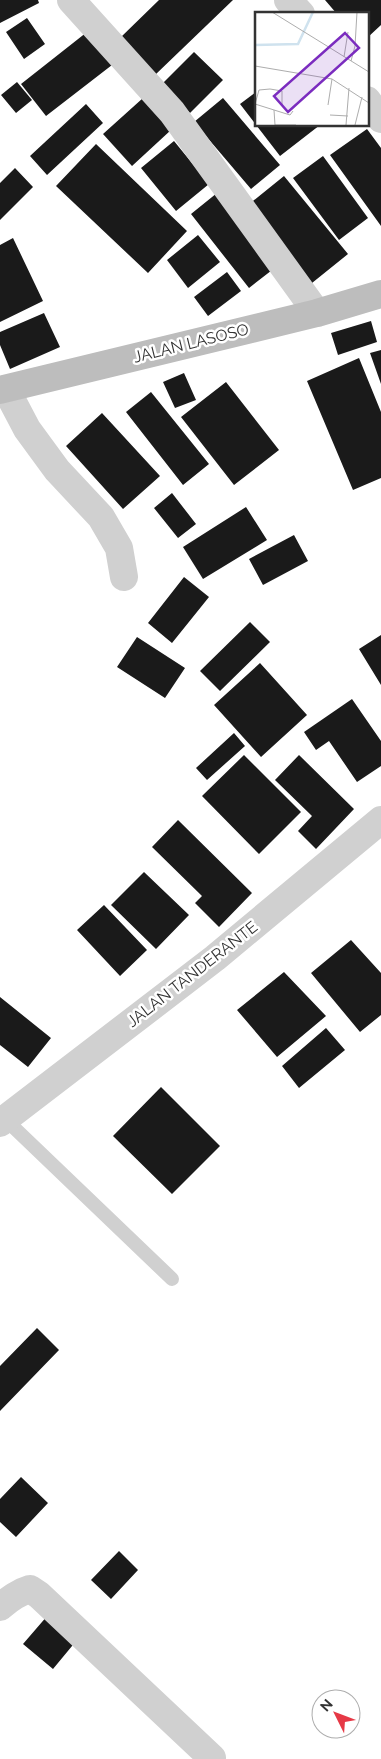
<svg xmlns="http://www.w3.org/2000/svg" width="381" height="1759" font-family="Raleway,sans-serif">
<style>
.building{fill:#1a1a1a}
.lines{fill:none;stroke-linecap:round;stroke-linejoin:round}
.lane{stroke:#d0d0d0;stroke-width:14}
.street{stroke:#d0d0d0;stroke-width:28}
.secondary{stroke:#bdbdbd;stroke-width:28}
.labels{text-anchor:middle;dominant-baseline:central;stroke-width:5;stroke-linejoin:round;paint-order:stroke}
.street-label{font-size:16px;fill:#333;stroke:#fff}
.inset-river{fill:none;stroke:#cfe2ee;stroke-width:2.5}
.inset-road{fill:none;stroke:#adadad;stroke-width:1}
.view{fill:#7b2cbf;fill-opacity:0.15;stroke:#7b2cbf;stroke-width:2.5}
.inset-edge{fill:none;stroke:#333;stroke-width:2.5}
</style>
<rect width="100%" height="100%" fill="#fff"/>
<path class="building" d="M 0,0 L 38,0 L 39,3 L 0,23 Z
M 159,0 L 233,0 L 155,75 L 120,38 Z
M 325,0 L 381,0 L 381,25 L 367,38 L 367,14 L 337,14 Z
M 27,18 L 45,44 L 24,59 L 6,32 Z
M 87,32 L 112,65 L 46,116 L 21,84 Z
M 194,52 L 223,80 L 190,113 L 161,85 Z
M 17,82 L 32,100 L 16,113 L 1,95 Z
M 256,92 L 256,125 L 320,125 L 280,156 L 240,104 Z
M 143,98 L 171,130 L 132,166 L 103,134 Z
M 223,98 L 280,165 L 251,189 L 194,122 Z
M 86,104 L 103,123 L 47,175 L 30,156 Z
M 367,129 L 381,148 L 381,226 L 330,155 Z
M 174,141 L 209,184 L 176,211 L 141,168 Z
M 96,144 L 187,231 L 148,273 L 56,186 Z
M 323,156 L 368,218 L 339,240 L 293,178 Z
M 15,168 L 33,187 L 0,220 L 0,183 Z
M 284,176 L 348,254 L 312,283 L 248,205 Z
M 217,193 L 276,267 L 249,288 L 191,214 Z
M 198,235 L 220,262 L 188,288 L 167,260 Z
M 13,238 L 43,301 L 0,322 L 0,245 Z
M 227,272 L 241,291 L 208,316 L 194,297 Z
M 44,313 L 60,347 L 10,369 L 0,345 L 0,332 Z
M 371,321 L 377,342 L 338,355 L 331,333 Z
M 381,350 L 381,384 L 370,353 Z
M 359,358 L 381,412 L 381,478 L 353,490 L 307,381 Z
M 184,373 L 196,400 L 175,408 L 163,382 Z
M 226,382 L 279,450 L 234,485 L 181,417 Z
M 151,392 L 209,464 L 183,485 L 126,412 Z
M 102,413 L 160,476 L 123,509 L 66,446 Z
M 172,493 L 196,524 L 178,538 L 154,508 Z
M 246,507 L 267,540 L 203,579 L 183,547 Z
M 294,535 L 308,561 L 263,585 L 249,559 Z
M 184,577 L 209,597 L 172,643 L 148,623 Z
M 250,622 L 270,642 L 220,691 L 200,671 Z
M 381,635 L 381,685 L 359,649 Z
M 137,637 L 185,668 L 165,698 L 117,667 Z
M 260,663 L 307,715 L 261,757 L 214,705 Z
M 352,699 L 381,741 L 381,766 L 357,782 L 329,741 L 316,750 L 304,732 Z
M 234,733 L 245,746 L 207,780 L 196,768 Z
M 244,755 L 301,812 L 259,854 L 202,796 Z
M 299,755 L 354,809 L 316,849 L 298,831 L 312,816 L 275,780 Z
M 178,820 L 252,893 L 219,927 L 195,903 L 202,896 L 152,847 Z
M 144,872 L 189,915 L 156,949 L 111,905 Z
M 104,905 L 147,950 L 120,976 L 77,930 Z
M 351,940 L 381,973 L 381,1015 L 360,1032 L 311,973 Z
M 284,972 L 326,1016 L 277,1057 L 237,1010 Z
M 0,997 L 51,1038 L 28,1067 L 0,1045 Z
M 326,1028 L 345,1050 L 299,1088 L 282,1066 Z
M 161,1087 L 220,1146 L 172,1194 L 113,1136 Z
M 37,1328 L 59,1350 L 0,1411 L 0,1366 Z
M 21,1477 L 48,1503 L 16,1537 L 0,1522 L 0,1499 Z
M 119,1551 L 138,1570 L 111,1599 L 91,1580 Z
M 48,1615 L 77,1640 L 53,1669 L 23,1644 Z"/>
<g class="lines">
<path class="lane" d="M 5,1119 L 172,1279"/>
<path class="street" d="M 71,0 L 172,112 L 317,313
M 288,0 L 301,14
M 367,100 L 381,119
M 6,389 L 27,429 L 57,470 L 101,517 L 119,548 L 124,577
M 0,1123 L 215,958 L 381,820
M 0,1607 C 10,1599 17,1593 30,1589 L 39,1595 L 212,1758"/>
<path class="secondary" d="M 0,390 L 317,313 L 381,294"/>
</g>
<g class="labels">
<g class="street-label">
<text transform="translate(191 343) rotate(-14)">JALAN LASOSO</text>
<text transform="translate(192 974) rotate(-38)">JALAN TANDERANTE</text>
</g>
</g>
<g transform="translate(255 12)">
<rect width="114" height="114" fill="#fff"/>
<path class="inset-river" d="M 0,33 L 43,32 L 58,0"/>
<path class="inset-road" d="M 17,0 L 114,60M 89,45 L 93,20M 96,49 L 100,34 L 102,0M 0,54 L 77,67 L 114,91M 0,92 L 4,78 L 15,77 L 27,79 L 27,93M 0,92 L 35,103 L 38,99M 73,93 L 77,67M 19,98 L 20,113M 75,103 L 93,104M 20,113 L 41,113M 91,113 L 94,76M 100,113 L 107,85"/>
<path class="view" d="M 90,21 L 104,36 L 33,100 L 19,84 Z"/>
<rect width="114" height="114" class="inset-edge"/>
</g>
<g transform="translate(336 1714) rotate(312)"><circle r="24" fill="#ffffff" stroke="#adadad"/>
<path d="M0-4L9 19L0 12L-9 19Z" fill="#e63946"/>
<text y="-8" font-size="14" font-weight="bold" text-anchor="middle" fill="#333333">N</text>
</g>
</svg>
